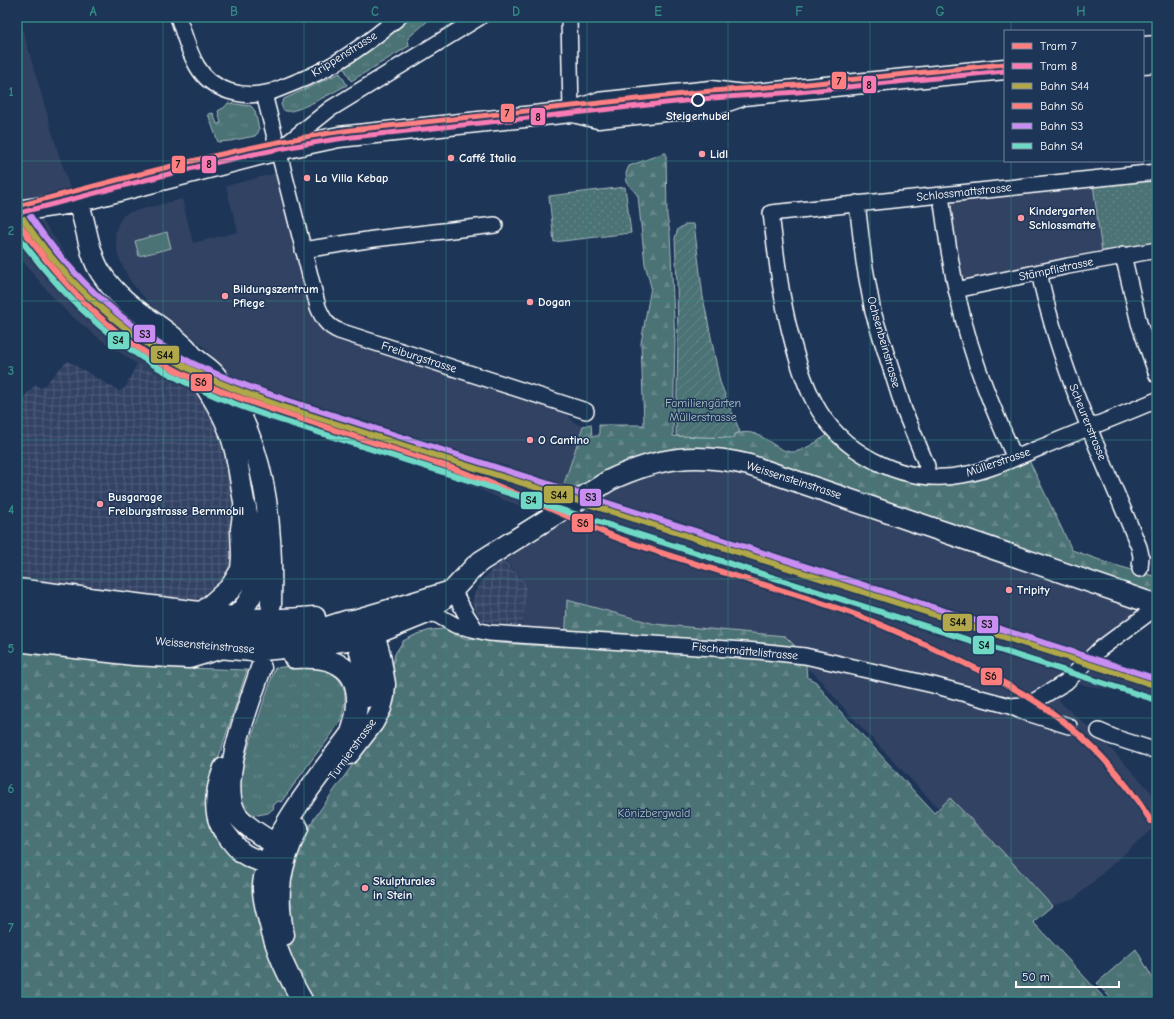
<svg xmlns="http://www.w3.org/2000/svg" width="1174" height="1019" font-family="'Comic Neue',sans-serif">
<style>
.built{fill:#324264}
.industrial{fill:url(#industrial-grid)}
.grass{fill:url(#grass-tufts);stroke:#a5b8ba}
.forest{fill:url(#forest-firs);stroke:#a5b8ba}
.park{fill:url(#park-dots);stroke:#a5b8ba}
.garden{fill:url(#garden-furrows);stroke:#a5b8ba}
.pitch{fill:#4b7275;stroke:#a5b8ba}
.lines{fill:none;stroke-linecap:round;stroke-linejoin:round}
.minor-casing{stroke:#fff;stroke-width:18}
.major-casing{stroke:#fff;stroke-width:23}
.highway-casing{stroke:#fff;stroke-width:25}
.minor{stroke:#1d3557;stroke-width:15}
.major{stroke:#1d3557;stroke-width:20}
.highway{stroke:#1d3557;stroke-width:22}
.rail-1-casing{stroke:#1d3557;stroke-width:9}
.rail-2-casing{stroke:#1d3557;stroke-width:9}
.rail-3-casing{stroke:#1d3557;stroke-width:9}
.rail-4-casing{stroke:#1d3557;stroke-width:9}
.rail-1{stroke:#b0a84a;stroke-width:6}
.rail-2{stroke:#fe7e7e;stroke-width:6}
.rail-3{stroke:#c88ef1;stroke-width:6}
.rail-4{stroke:#6fd9c6;stroke-width:6}
.tram-1-casing{stroke:#1d3557;stroke-width:8}
.tram-2-casing{stroke:#1d3557;stroke-width:8}
.tram-1{stroke:#ff8083;stroke-width:5}
.tram-2{stroke:#f97bb4;stroke-width:5}
.grid{fill:none;stroke:#338b84;stroke-width:1;stroke-opacity:0.55}
.stop-dot{fill:#1d3557;stroke:#fff;stroke-width:2}
.poi-dot{fill:#ff9aa2;stroke:#1d3557;stroke-width:1.5}
.labels{text-anchor:middle;dominant-baseline:central;stroke-width:3;stroke-linejoin:round;paint-order:stroke}
.street-label{font-size:12px;fill:#fff;stroke:#1d3557}
.stop-label{font-size:12px;font-weight:bold;fill:#fff;stroke:#1d3557}
.poi-label{font-size:12px;font-weight:bold;fill:#fff;stroke:#1d3557;text-anchor:start}
.park-label{font-size:12px;fill:#aec0c1;stroke:#1d3557}
.line-badge{stroke:#1d3557;stroke-width:1.5}
.pale-badge-label{font-size:11px;text-anchor:middle;font-weight:bold;fill:#111}
.neatline{fill:none;stroke:#338b84;stroke-width:1.5}
.grid-label{font-size:13px;text-anchor:middle;font-weight:bold;fill:#338b84}
</style>
<defs>
<pattern id="industrial-grid" width="8" height="8" patternUnits="userSpaceOnUse"><rect width="8" height="8" fill="#324264"/><path d="M0 4h8M4 0v8" fill="none" stroke="#515e7b"/></pattern>
<pattern id="grass-tufts" width="24" height="20" patternUnits="userSpaceOnUse"><rect width="24" height="20" fill="#4b7275"/><path d="M3 7l-1-3M5 7V3M7 7l1-3M15 17l-1-3M17 17v-4M19 17l1-3" fill="none" stroke="#66878a"/></pattern>
<pattern id="forest-firs" width="22" height="20" patternUnits="userSpaceOnUse"><rect width="22" height="20" fill="#4b7275"/><path d="M5 1l3.5 6h-7zM16 11l3.5 6h-7z" fill="#66878a"/></pattern>
<pattern id="park-dots" width="8" height="8" patternUnits="userSpaceOnUse"><rect width="8" height="8" fill="#4b7275"/><path d="M2 2h.1M6 6h.1" fill="none" stroke="#66878a" stroke-width="1.8" stroke-linecap="round"/></pattern>
<pattern id="garden-furrows" width="10" height="10" patternUnits="userSpaceOnUse"><rect width="10" height="10" fill="#4b7275"/><path d="M-1 1l2-2M0 10L10 0M9 11l2-2" fill="none" stroke="#66878a"/></pattern>
</defs>
<rect width="100%" height="100%" fill="#1d3557"/>
<filter id="ink" filterUnits="userSpaceOnUse"><feTurbulence type="fractalNoise" baseFrequency=".025" numOctaves="2"/><feDisplacementMap in="SourceGraphic" scale="8" xChannelSelector="R" yChannelSelector="G"/><feConvolveMatrix kernelMatrix="1 2 1 2 8 2 1 2 1" color-interpolation-filters="sRGB"/></filter>
<g filter="url(#ink)">
<path class="built" d="M 17,17 L 19,17 L 58,152 L 74,200 L 35,210 L 87,285 L 182,358 L 237,383 L 204,347 L 157,311 L 139,292 L 129,279 L 118,256 L 115,234 L 118,224 L 123,216 L 127,213 L 182,199 L 193,243 L 238,232 L 226,186 L 276,173 L 311,311 L 313,317 L 320,327 L 330,335 L 566,412 L 574,423 L 583,426 L 563,488 L 582,496 L 707,457 L 1157,605 L 1091,658 L 1157,679 L 1157,702 L 1133,695 L 1075,683 L 1056,696 L 1062,704 L 1100,737 L 1151,792 L 1157,802 L 1157,836 L 1153,828 L 1075,898 L 1052,906 L 950,798 L 938,808 L 850,715 L 813,672 L 804,668 L 785,636 L 655,624 L 567,600 L 565,631 L 522,629 L 527,584 L 497,551 L 547,517 L 450,478 L 324,438 L 237,407 L 213,400 L 178,385 L 137,364 L 97,337 L 68,313 L 50,294 L 17,254 Z
M 1093,184 L 1102,253 L 968,280 L 960,275 L 949,208 L 955,200 Z"/>
<path class="industrial" d="M 68,361 L 119,391 L 125,388 L 137,364 L 178,385 L 213,400 L 226,424 L 227,460 L 233,501 L 234,551 L 232,565 L 220,586 L 203,601 L 180,603 L 17,585 L 17,393 L 23,398 L 36,384 L 41,389 L 62,366 Z
M 504,560 L 527,584 L 522,629 L 482,621 L 472,603 L 473,597 L 480,583 L 495,566 Z"/>
<path class="grass" d="M 410,17 L 428,17 L 430,19 L 408,38 L 409,46 L 351,81 L 343,66 L 391,32 Z
M 340,73 L 347,85 C 337,90 296,114 286,111 C 282,110 282,107 281,104 L 284,99 Z
M 228,103 L 251,106 L 255,111 L 259,129 L 258,133 L 255,136 L 230,141 L 218,142 L 208,114 L 213,113 L 217,124 L 221,123 L 218,111 L 225,107 Z
M 298,665 C 320,667 346,672 345,700 C 344,709 342,719 337,726 C 330,738 321,748 313,758 C 302,773 292,788 281,802 L 278,801 L 273,806 L 274,808 L 268,813 L 258,815 L 252,814 L 248,811 L 240,801 L 239,775 L 275,668 Z
M 1136,949 L 1157,986 L 1157,1002 L 1114,1002 L 1097,983 Z"/>
<path class="forest" d="M 664,153 L 666,153 L 667,216 L 670,233 L 675,341 L 673,436 L 734,438 L 734,435 C 760,424 772,451 792,452 C 801,453 821,439 829,434 L 901,477 L 1028,458 L 1072,550 L 1111,564 L 1157,577 L 1157,604 L 707,457 L 582,496 L 563,487 L 583,426 L 591,424 L 592,436 L 599,436 L 599,425 L 644,425 L 641,343 L 651,287 L 645,264 L 638,196 L 627,182 L 626,173 L 629,166 Z
M 567,600 L 655,624 L 785,636 L 805,656 L 807,677 L 816,682 L 828,698 L 934,813 L 950,798 L 1001,850 L 1052,906 L 1033,922 L 1108,1002 L 17,1002 L 17,648 L 156,667 L 247,670 L 213,775 L 211,816 L 218,843 L 236,860 L 302,837 L 320,810 L 359,756 L 371,743 L 388,718 L 394,703 L 396,688 L 393,665 L 395,654 L 403,641 L 417,634 L 431,630 L 444,629 L 467,639 L 480,638 L 498,643 L 565,647 Z"/>
<path class="park" d="M 1157,178 L 1157,244 L 1102,253 L 1093,184 Z
M 625,187 L 631,233 L 554,242 L 549,196 Z"/>
<path class="garden" d="M 686,224 L 694,224 L 703,297 L 720,382 L 740,432 L 734,435 L 734,438 L 677,436 L 676,434 L 678,341 L 677,283 L 675,238 L 678,229 Z"/>
<path class="pitch" d="M 167,232 L 171,248 L 139,256 L 135,241 Z"/>
<g class="lines">
<defs>
<path id="minor" d="M 178,17 C 184,33 188,51 197,66 C 212,92 244,99 271,92 C 286,86 302,80 317,73 C 346,59 374,38 399,17
M 569,17 L 571,112
M 264,94 L 318,307 C 323,319 327,326 339,331 L 586,411
M 280,149 L 330,109 L 480,17
M 1157,172 L 771,213 C 776,253 780,293 790,332 C 805,392 822,438 883,465 C 907,476 936,480 962,475 C 990,471 1016,457 1042,447 C 1080,431 1119,416 1157,400
M 941,195 C 948,250 957,306 975,359 C 986,393 1000,425 1015,458
M 857,203 L 864,262 L 873,312 L 904,410 L 927,466 L 925,476
M 303,250 L 374,239 L 495,225
M 1123,255 L 1139,323 L 1157,375
M 1039,272 C 1059,368 1102,457 1139,547 L 1141,556 L 1140,569
M 956,290 L 1068,266 L 1157,250
M 453,590 L 465,613 L 476,630
M 427,613 L 437,615 L 455,625 L 489,633 L 758,651 L 805,656 L 933,685 L 1010,706 L 1021,711 L 1069,726
M 1011,706 L 1022,705 L 1033,702 L 1066,682 L 1100,649 L 1157,607
M 1099,731 L 1113,737 L 1157,751"/>
<path id="major" d="M 1143,47 L 1157,46
M 1143,63 L 1157,62
M 573,112 L 598,118 L 713,106 L 739,97
M 78,202 C 87,225 88,253 101,273 C 122,306 158,322 185,347 C 189,351 191,355 195,358 C 202,364 211,369 216,376 C 267,440 273,526 271,604
M 17,211 L 72,203 L 278,150 L 339,137 L 571,112 L 597,103 L 711,91 L 744,95 L 1005,69
M 195,361 C 197,366 198,373 201,378 C 209,393 219,407 226,423 C 238,450 239,479 245,506 C 247,514 250,522 252,530 C 255,545 258,569 255,584 C 252,604 233,620 218,630
M 17,607 L 118,620 L 254,635 L 286,633 L 321,629 L 346,621 L 354,620 L 385,611 L 448,592
M 225,616 C 255,620 285,620 315,617
M 17,622 L 219,648 L 252,651 L 317,645 L 348,640 L 380,632 L 427,613 L 453,590 L 475,566 L 481,561 L 610,480 C 659,457 697,452 749,465 L 1157,605
M 360,624 L 359,647 L 366,679 L 367,697
M 294,658 C 304,658 313,657 322,659 C 363,666 361,703 351,733 C 322,773 267,836 263,885 C 262,897 266,909 269,921 C 277,953 287,974 303,1002
M 261,668 C 250,703 216,783 237,815 C 246,828 273,843 287,851
M 349,754 L 373,723 L 381,708 L 384,696 L 385,684 L 380,655 L 377,644 L 364,623
M 224,768 C 217,786 212,810 222,828 C 224,832 227,835 229,838 C 234,844 238,850 244,854 C 255,861 268,863 280,865
M 284,935 C 275,894 280,865 298,828"/>
<path id="highway" d="M 17,590 L 215,615
M 203,613 L 231,588 L 242,570 L 243,556 L 242,529 L 245,507
M 17,640 L 134,654 L 189,657 L 219,648"/>
</defs>
<use href="#minor" class="minor-casing"/>
<use href="#major" class="major-casing"/>
<use href="#highway" class="highway-casing"/>
<use href="#minor" class="minor"/>
<use href="#major" class="major"/>
<use href="#highway" class="highway"/>
<defs>
<path id="rail-1" d="M 17,209 C 58,275 117,330 186,367 C 216,383 249,395 281,406 L 1157,686"/>
<path id="rail-2" d="M 17,221 C 49,267 84,308 129,341 C 182,381 246,401 308,421 C 352,436 396,450 440,464 C 486,479 530,500 574,519 C 592,527 610,536 629,542 C 701,567 776,587 848,612 C 879,623 909,637 939,651 C 969,665 999,679 1027,696 C 1078,727 1119,770 1151,821"/>
<path id="rail-3" d="M 23,205 C 64,270 122,326 190,362 C 220,377 252,388 283,399 L 1157,679"/>
<path id="rail-4" d="M 17,234 C 60,294 115,347 181,380 C 212,396 244,408 277,419 L 1153,699"/>
</defs>
<use href="#rail-1" class="rail-1-casing"/>
<use href="#rail-2" class="rail-2-casing"/>
<use href="#rail-3" class="rail-3-casing"/>
<use href="#rail-4" class="rail-4-casing"/>
<use href="#rail-1" class="rail-1"/>
<use href="#rail-2" class="rail-2"/>
<use href="#rail-3" class="rail-3"/>
<use href="#rail-4" class="rail-4"/>
<defs>
<path id="tram-1" d="M 17,206 C 128,178 238,145 351,130 L 711,91 L 797,85 L 1005,64"/>
<path id="tram-2" d="M 19,213 C 129,185 239,152 352,137 L 712,98 L 798,92 L 1005,71"/>
</defs>
<use href="#tram-1" class="tram-1-casing"/>
<use href="#tram-2" class="tram-2-casing"/>
<use href="#tram-1" class="tram-1"/>
<use href="#tram-2" class="tram-2"/>
</g>
</g>
<path class="grid" d="M 163,17 L 163,1002M 304,17 L 304,1002M 446,17 L 446,1002M 587,17 L 587,1002M 728,17 L 728,1002M 870,17 L 870,1002M 1011,17 L 1011,31M 17,161 L 1157,161M 1011,161 L 1011,1002M 17,301 L 1157,301M 17,440 L 1157,440M 17,579 L 1157,579M 17,718 L 1157,718M 17,858 L 1157,858"/>
<circle class="stop-dot" cx="698" cy="100" r="6"/>
<g class="poi-dot">
<circle cx="702" cy="154" r="4"/>
<circle cx="451" cy="158" r="4"/>
<circle cx="307" cy="178" r="4"/>
<circle cx="1021" cy="218" r="4"/>
<circle cx="225" cy="296" r="4"/>
<circle cx="530" cy="302" r="4"/>
<circle cx="530" cy="440" r="4"/>
<circle cx="100" cy="504" r="4"/>
<circle cx="1009" cy="590" r="4"/>
<circle cx="365" cy="888" r="4"/>
</g>
<g class="labels">
<g class="street-label">
<text transform="translate(344 54) rotate(-32)">Krippenstrasse</text>
<text transform="translate(964 192) rotate(-6)">Schlossmattstrasse</text>
<text transform="translate(1056 269) rotate(-12)">Stämpflistrasse</text>
<text transform="translate(884 342) rotate(74)">Ochsenbeinstrasse</text>
<text transform="translate(419 357) rotate(18)">Freiburgstrasse</text>
<text transform="translate(1088 422) rotate(68)">Scheurerstrasse</text>
<text transform="translate(998 462) rotate(-19)">Müllerstrasse</text>
<text transform="translate(794 480) rotate(18)">Weissensteinstrasse</text>
<text transform="translate(205 645) rotate(5)">Weissensteinstrasse</text>
<text transform="translate(745 651) rotate(5)">Fischermättelistrasse</text>
<text transform="translate(352 749) rotate(-54)">Turnierstrasse</text>
</g>
<g class="stop-label">
<text x="698" y="116">Steigerhubel</text>
</g>
<g class="poi-label">
<text x="710" y="154">Lidl</text>
<text x="459" y="158">Caffé Italia</text>
<text x="315" y="178">La Villa Kebap</text>
<text x="1029" y="211">Kindergarten<tspan x="1029" dy="14">Schlossmatte</tspan></text>
<text x="233" y="289">Bildungszentrum<tspan x="233" dy="14">Pflege</tspan></text>
<text x="538" y="302">Dogan</text>
<text x="538" y="440">O Cantino</text>
<text x="108" y="497">Busgarage<tspan x="108" dy="14">Freiburgstrasse Bernmobil</tspan></text>
<text x="1017" y="590">Tripity</text>
<text x="373" y="881">Skulpturales<tspan x="373" dy="14">in Stein</tspan></text>
</g>
<g class="park-label">
<text x="703" y="403">Familiengärten<tspan x="703" dy="14">Müllerstrasse</tspan></text>
<text x="654" y="813">Könizbergwald</text>
</g>
</g>
<g class="line-badge">
<rect x="831" y="71" width="16" height="19" rx="4" fill="#ff8083"/>
<rect x="862" y="75" width="15" height="19" rx="4" fill="#f97bb4"/>
<rect x="500" y="103" width="15" height="20" rx="4" fill="#ff8083"/>
<rect x="530" y="107" width="16" height="19" rx="4" fill="#f97bb4"/>
<rect x="201" y="155" width="16" height="19" rx="4" fill="#f97bb4"/>
<rect x="171" y="155" width="15" height="19" rx="4" fill="#ff8083"/>
<rect x="133" y="324" width="23" height="19" rx="4" fill="#c88ef1"/>
<rect x="107" y="331" width="23" height="19" rx="4" fill="#6fd9c6"/>
<rect x="150" y="345" width="30" height="19" rx="4" fill="#b0a84a"/>
<rect x="190" y="373" width="23" height="19" rx="4" fill="#fe7e7e"/>
<rect x="543" y="485" width="31" height="19" rx="4" fill="#b0a84a"/>
<rect x="579" y="488" width="23" height="19" rx="4" fill="#c88ef1"/>
<rect x="520" y="491" width="23" height="19" rx="4" fill="#6fd9c6"/>
<rect x="571" y="513" width="23" height="20" rx="4" fill="#fe7e7e"/>
<rect x="942" y="613" width="31" height="19" rx="4" fill="#b0a84a"/>
<rect x="976" y="615" width="23" height="19" rx="4" fill="#c88ef1"/>
<rect x="972" y="635" width="23" height="20" rx="4" fill="#6fd9c6"/>
<rect x="980" y="667" width="23" height="19" rx="4" fill="#fe7e7e"/>
</g>
<g class="pale-badge-label">
<text x="839" y="85">7</text>
<text x="869" y="89">8</text>
<text x="507" y="117">7</text>
<text x="538" y="121">8</text>
<text x="209" y="168">8</text>
<text x="178" y="168">7</text>
<text x="145" y="338">S3</text>
<text x="118" y="344">S4</text>
<text x="165" y="359">S44</text>
<text x="201" y="386">S6</text>
<text x="559" y="499">S44</text>
<text x="591" y="501">S3</text>
<text x="531" y="504">S4</text>
<text x="583" y="527">S6</text>
<text x="958" y="626">S44</text>
<text x="987" y="628">S3</text>
<text x="984" y="649">S4</text>
<text x="991" y="680">S6</text>
</g>
<rect width="1174" height="1019" fill="none" stroke="#1d3557" stroke-width="44"/>
<rect x="1004" y="30" width="140" height="132" fill="#1d3557" stroke="#77869a"/>
<rect x="1012" y="43" width="20" height="6" fill="#ff8083" stroke="#77869a"/>
<text x="1040" y="50" font-size="12" fill="#ffffff">Tram 7</text>
<rect x="1012" y="63" width="20" height="6" fill="#f97bb4" stroke="#77869a"/>
<text x="1040" y="70" font-size="12" fill="#ffffff">Tram 8</text>
<rect x="1012" y="83" width="20" height="6" fill="#b0a84a" stroke="#77869a"/>
<text x="1040" y="90" font-size="12" fill="#ffffff">Bahn S44</text>
<rect x="1012" y="103" width="20" height="6" fill="#fe7e7e" stroke="#77869a"/>
<text x="1040" y="110" font-size="12" fill="#ffffff">Bahn S6</text>
<rect x="1012" y="123" width="20" height="6" fill="#c88ef1" stroke="#77869a"/>
<text x="1040" y="130" font-size="12" fill="#ffffff">Bahn S3</text>
<rect x="1012" y="143" width="20" height="6" fill="#6fd9c6" stroke="#77869a"/>
<text x="1040" y="150" font-size="12" fill="#ffffff">Bahn S4</text>
<path d="M1016 981v6h103v-6" fill="none" stroke="#ffffff" stroke-width="2"/>
<text x="1022" y="981" font-size="12" fill="#ffffff" stroke="#1d3557" stroke-width="3" paint-order="stroke">50 m</text>
<rect x="22" y="22" width="1130" height="975" class="neatline"/>
<g class="grid-label">
<text x="93" y="16">A</text>
<text x="234" y="16">B</text>
<text x="375" y="16">C</text>
<text x="516" y="16">D</text>
<text x="658" y="16">E</text>
<text x="799" y="16">F</text>
<text x="940" y="16">G</text>
<text x="1081" y="16">H</text>
<text x="11" y="96">1</text>
<text x="11" y="235">2</text>
<text x="11" y="375">3</text>
<text x="11" y="514">4</text>
<text x="11" y="653">5</text>
<text x="11" y="793">6</text>
<text x="11" y="932">7</text>
</g>
</svg>
